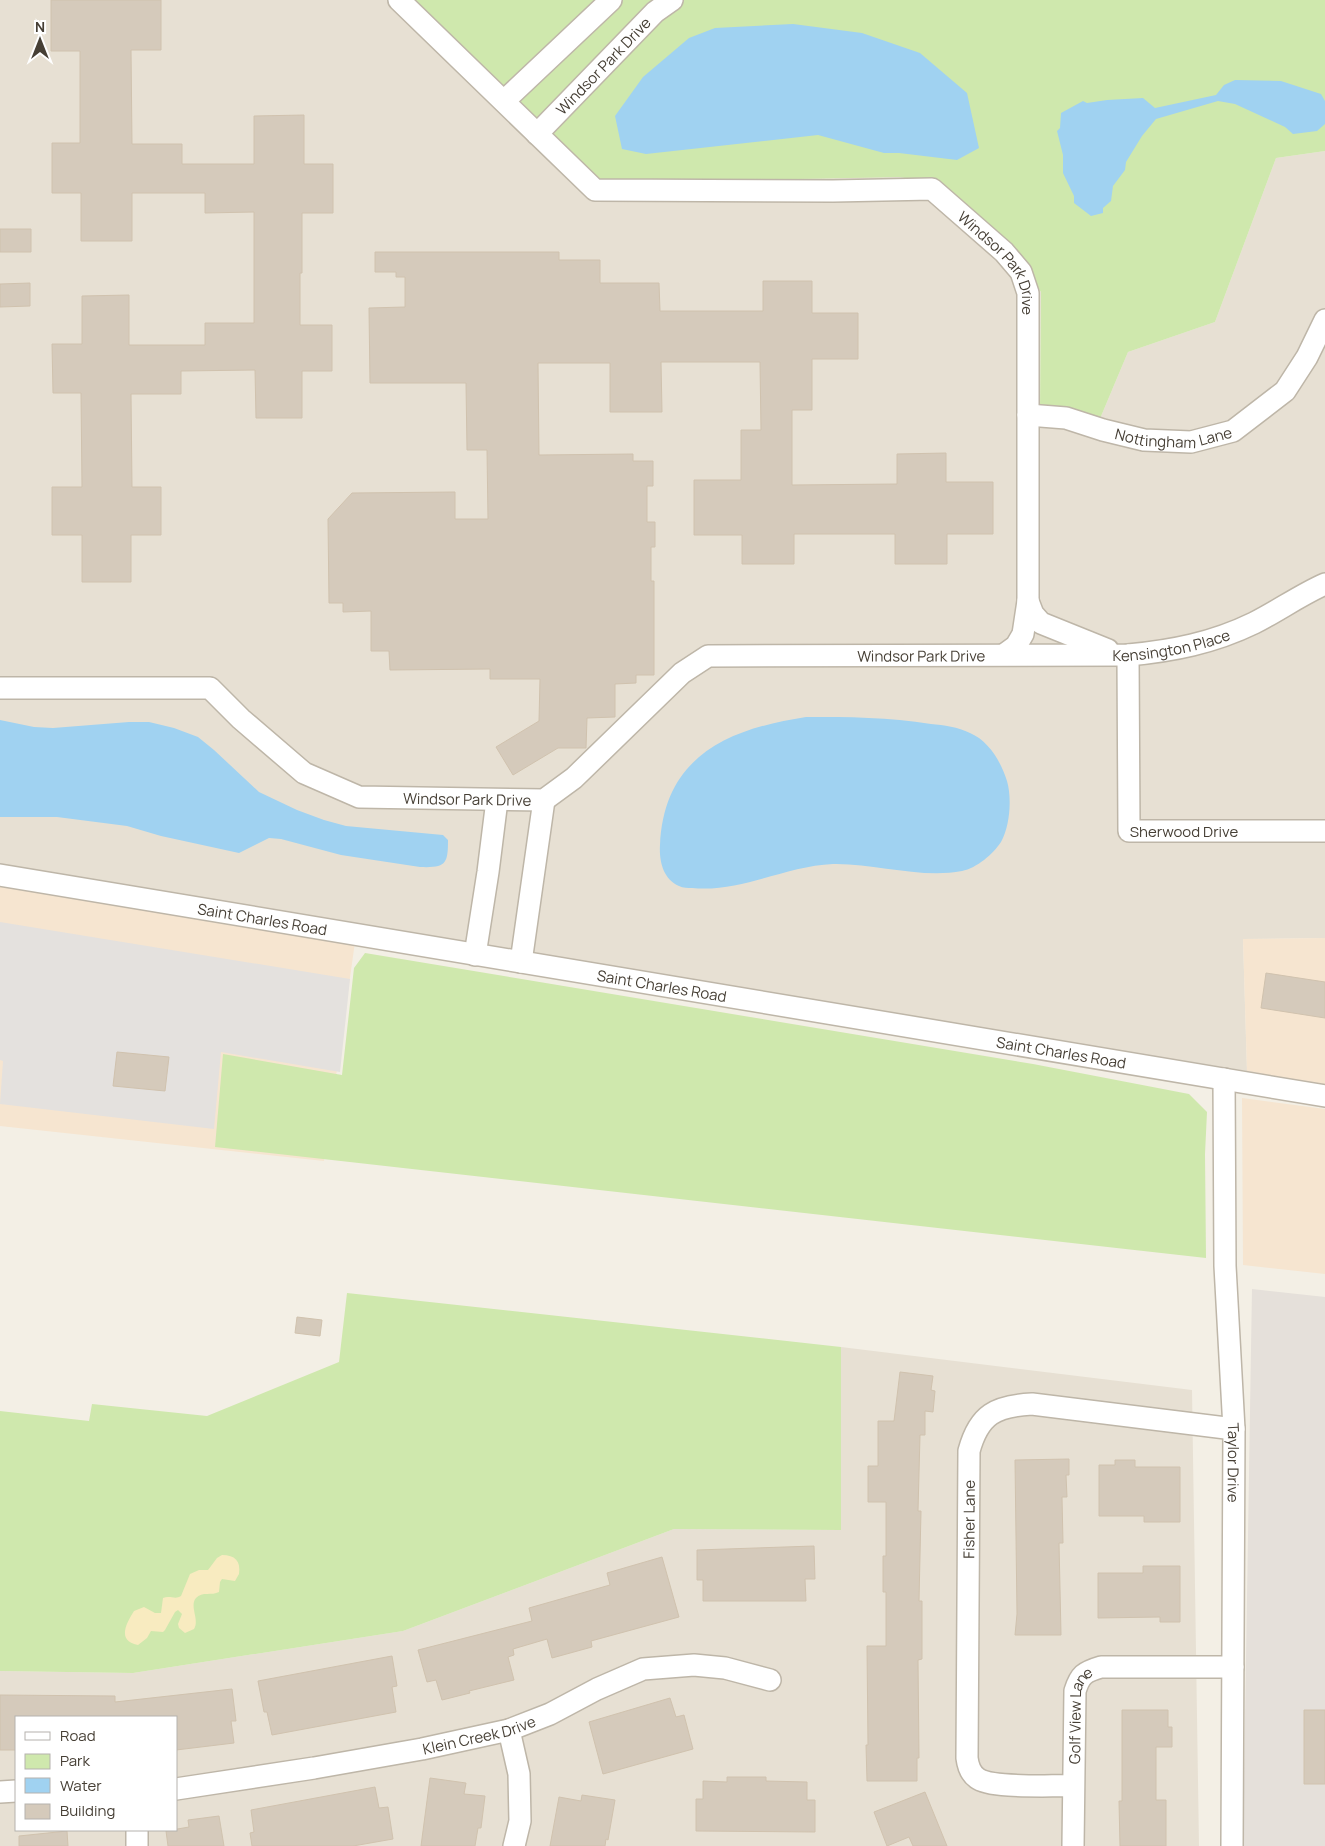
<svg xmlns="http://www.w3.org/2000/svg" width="1325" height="1846" font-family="Manrope,sans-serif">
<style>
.residential{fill:#e7e0d3;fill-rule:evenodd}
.commercial{fill:#f6e5d0}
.industrial{fill:#e5e0da}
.green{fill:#cfe8ad}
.sand{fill:#f8ebc0}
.parking{fill:#e4e1de}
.water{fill:#a0d2f1}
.building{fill:#d5cabb;stroke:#d0c2ae}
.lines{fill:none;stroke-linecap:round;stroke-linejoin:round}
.minor-casing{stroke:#beb6a8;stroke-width:24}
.minor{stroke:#fff;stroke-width:21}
.labels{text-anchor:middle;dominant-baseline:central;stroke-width:4;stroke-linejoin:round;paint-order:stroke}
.street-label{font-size:15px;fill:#463f35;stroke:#fff}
</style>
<rect width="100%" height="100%" fill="#f3efe5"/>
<path class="residential" d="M 0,0 L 414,0 L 899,177 L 940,184 L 1012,249 L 1041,292 L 1040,408 L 1099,421 L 1128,352 L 1215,322 L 1276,158 L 1325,151 L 1325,938 L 1243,939 L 1247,1071 L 0,870 Z
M 841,1347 L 1192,1390 L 1199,1846 L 0,1846 L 0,1671 L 133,1673 L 403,1631 L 674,1529 L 841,1530 ZM 16,1717 L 176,1717 L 176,1830 L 16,1830 Z"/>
<path class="commercial" d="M 0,885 L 355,942 L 324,1161 L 0,1126 Z
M 1325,938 L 1325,1085 L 1247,1071 L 1243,939 Z
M 1242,1098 L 1325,1109 L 1325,1274 L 1243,1265 Z"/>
<path class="industrial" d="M 1252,1289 L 1325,1297 L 1325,1846 L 1243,1846 Z"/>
<path class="green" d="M 414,0 L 1325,0 L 1325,151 L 1276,158 L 1215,322 L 1128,352 L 1099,421 L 1040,408 L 1041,292 L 1012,249 L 940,184 L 899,177 L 599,183 Z
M 365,953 L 1033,1064 L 1189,1094 L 1207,1112 L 1205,1154 L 1206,1258 L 215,1147 L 223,1054 L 342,1075 L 354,968 Z
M 347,1293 L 841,1347 L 841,1530 L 674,1529 L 403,1631 L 133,1673 L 0,1671 L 0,1411 L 89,1421 L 92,1404 L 207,1416 L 339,1362 Z"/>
<path class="sand" d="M 222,1555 C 235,1555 241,1561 239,1574 L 235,1581 L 222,1579 L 220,1582 L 219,1592 C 212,1596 202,1591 196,1598 C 189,1606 200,1620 194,1629 L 185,1633 L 179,1628 L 178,1624 L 182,1614 L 178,1610 L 175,1612 L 165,1630 L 163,1632 L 151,1631 L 147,1638 L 138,1645 C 116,1641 127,1622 134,1611 L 144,1607 L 155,1613 L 161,1613 L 163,1598 C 170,1595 175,1600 181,1596 L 190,1574 L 199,1570 L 208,1570 L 217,1558 Z"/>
<path class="parking" d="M 0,922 L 350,979 L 340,1072 L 221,1052 L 214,1129 L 0,1104 L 3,1061 L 0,1060 Z"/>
<path class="water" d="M 793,24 L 862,33 L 920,53 L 967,93 L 979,148 L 957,160 L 899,153 L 884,153 L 818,135 L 646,154 L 622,149 L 615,116 L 643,77 L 689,38 L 715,28 Z
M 1235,80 L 1281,81 L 1321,94 L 1325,101 L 1325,124 L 1317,131 L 1293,134 L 1285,127 L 1235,104 L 1218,101 L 1156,119 L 1142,136 L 1126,162 L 1125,170 L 1113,186 L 1111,201 L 1103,208 L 1103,213 L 1091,216 L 1074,203 L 1074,196 L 1063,173 L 1063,155 L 1057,131 L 1060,128 L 1061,113 L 1083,101 L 1087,103 L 1107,100 L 1143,98 L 1155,108 L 1216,95 L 1224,85 Z
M 806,717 C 848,717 889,717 931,724 C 944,725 958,727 970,733 C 989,741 1001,762 1007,781 C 1012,798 1010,826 1001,842 C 993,854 977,868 962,871 C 921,879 874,863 833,864 C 785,866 740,893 692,888 C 688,888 683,888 679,886 C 663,879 659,861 660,845 C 664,756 728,729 806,717 Z
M 0,720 L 34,727 L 53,728 L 129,722 L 149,722 L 174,728 L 198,737 L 214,750 L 259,792 L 297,810 L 324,820 L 346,826 L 443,835 L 448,840 C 448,864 446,868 420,867 L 341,855 L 281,839 L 269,838 L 239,853 L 161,836 L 127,826 L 57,817 L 0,817 Z"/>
<path class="building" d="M 51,0 L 161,0 L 161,50 L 131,50 L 132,144 L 182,144 L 182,164 L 254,164 L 254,116 L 304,115 L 304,164 L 333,164 L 333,213 L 302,213 L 302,273 L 300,273 L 300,325 L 332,325 L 332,371 L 302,371 L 302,418 L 256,418 L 255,370 L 181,371 L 181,394 L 131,394 L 132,487 L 161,487 L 161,535 L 131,535 L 131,582 L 82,582 L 82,535 L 52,535 L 52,487 L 82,487 L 81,393 L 53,393 L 52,344 L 82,344 L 82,296 L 129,295 L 129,345 L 205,345 L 205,323 L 254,323 L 254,212 L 205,213 L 205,193 L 132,193 L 132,241 L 81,241 L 81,193 L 52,193 L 52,143 L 80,143 L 80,51 L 51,51 Z
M 0,229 L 31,229 L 31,252 L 0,252 Z
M 375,252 L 559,252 L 559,260 L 600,260 L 600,283 L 659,283 L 660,311 L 763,311 L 763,281 L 812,281 L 812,313 L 858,313 L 858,359 L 812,359 L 812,410 L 792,410 L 792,485 L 897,484 L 897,454 L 946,453 L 946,482 L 993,482 L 993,534 L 947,534 L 947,564 L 895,564 L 895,534 L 794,534 L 794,564 L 742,564 L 742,535 L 694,535 L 694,480 L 741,480 L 741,430 L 761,430 L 760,362 L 661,362 L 662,412 L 610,412 L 610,363 L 538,363 L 539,455 L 633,454 L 633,461 L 653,461 L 653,486 L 647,486 L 647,522 L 655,522 L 655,547 L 651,547 L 651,581 L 654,581 L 654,675 L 636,675 L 636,683 L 615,684 L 615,717 L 587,718 L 586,748 L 558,748 L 513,775 L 496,747 L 539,721 L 540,679 L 490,679 L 490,669 L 390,670 L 389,651 L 371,651 L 371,611 L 343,612 L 343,603 L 329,603 L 328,519 L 352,493 L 455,492 L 455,519 L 488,519 L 487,450 L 467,450 L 466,383 L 370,383 L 369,308 L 405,307 L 405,277 L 396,277 L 396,272 L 375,272 Z
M 30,283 L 30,306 L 0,307 L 0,284 Z
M 1266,973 L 1325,982 L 1325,1018 L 1261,1008 Z
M 117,1052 L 169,1057 L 165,1091 L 113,1086 Z
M 297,1317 L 322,1320 L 320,1336 L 295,1333 Z
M 900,1372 L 933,1376 L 931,1390 L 935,1391 L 933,1412 L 925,1411 L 925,1435 L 920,1435 L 918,1511 L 921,1511 L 919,1601 L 922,1601 L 922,1659 L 918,1660 L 919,1758 L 917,1758 L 917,1781 L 867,1781 L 866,1745 L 868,1745 L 867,1646 L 886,1646 L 886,1592 L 883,1592 L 883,1556 L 886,1556 L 886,1502 L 868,1502 L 868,1466 L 878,1466 L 878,1421 L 894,1421 Z
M 1069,1459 L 1069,1475 L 1066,1475 L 1067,1497 L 1062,1497 L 1063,1543 L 1059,1543 L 1061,1635 L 1015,1635 L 1017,1614 L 1015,1460 Z
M 1115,1460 L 1135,1460 L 1135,1467 L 1180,1467 L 1180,1522 L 1144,1522 L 1144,1516 L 1099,1516 L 1099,1465 L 1115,1465 Z
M 814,1546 L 815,1579 L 805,1579 L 806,1601 L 703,1601 L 703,1580 L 697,1580 L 697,1550 Z
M 662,1557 L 679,1617 L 591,1641 L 592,1647 L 552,1658 L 547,1639 L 513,1649 L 514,1655 L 508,1657 L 514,1680 L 469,1691 L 470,1693 L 442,1700 L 436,1680 L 427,1682 L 418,1650 L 532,1621 L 529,1608 L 610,1585 L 607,1573 Z
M 1143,1566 L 1180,1566 L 1180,1622 L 1160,1622 L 1160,1617 L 1098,1618 L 1098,1573 L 1143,1573 Z
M 392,1656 L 397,1686 L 392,1687 L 396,1712 L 272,1735 L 267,1712 L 264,1712 L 258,1681 Z
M 232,1689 L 236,1721 L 231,1721 L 234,1743 L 176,1750 L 176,1717 L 16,1717 L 16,1750 L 0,1750 L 0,1695 L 115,1696 L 115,1702 Z
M 670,1698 L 676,1717 L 684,1715 L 693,1749 L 603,1774 L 589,1722 Z
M 1122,1710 L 1168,1710 L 1168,1727 L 1172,1727 L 1172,1747 L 1156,1747 L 1156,1800 L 1166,1800 L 1166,1846 L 1120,1846 L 1119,1801 L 1122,1801 Z
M 1304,1710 L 1325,1710 L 1325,1784 L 1304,1784 Z
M 727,1777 L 766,1777 L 766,1781 L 807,1782 L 807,1800 L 815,1800 L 815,1832 L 696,1831 L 696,1799 L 703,1799 L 703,1781 L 727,1782 Z
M 430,1778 L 466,1783 L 464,1794 L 485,1796 L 481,1828 L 478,1828 L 475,1846 L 421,1846 Z
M 375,1787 L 379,1808 L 388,1807 L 393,1839 L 353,1846 L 252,1846 L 250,1833 L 254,1832 L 251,1810 Z
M 925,1792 L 947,1846 L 913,1846 L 909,1837 L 887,1846 L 874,1812 Z
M 582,1795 L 615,1800 L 608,1840 L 606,1839 L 605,1846 L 550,1846 L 559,1797 L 581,1801 Z
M 219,1816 L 224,1846 L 168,1846 L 166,1831 L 189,1827 L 188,1820 Z
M 67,1831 L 68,1846 L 19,1846 L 19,1836 Z"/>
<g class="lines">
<defs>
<g id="minor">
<path id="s1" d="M 399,0 L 595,190 L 833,191 L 932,189 L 1004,252 L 1021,272 L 1028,293 L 1028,601 L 1023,634 L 1016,646 L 1005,654"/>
<path d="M 504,101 L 611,0"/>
<path id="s2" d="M 537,134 L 655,12 L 672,0"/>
<path id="s3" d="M 1028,415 L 1066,418 L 1103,430 L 1144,440 L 1191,442 L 1233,431 L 1285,391 L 1307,357 L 1325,320"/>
<path d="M 1028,601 L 1033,614 L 1041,623 L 1108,650"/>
<path id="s4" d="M 1128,655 L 1129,831 L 1325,831"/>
<path id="s5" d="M 0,688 L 210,688 L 241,719 L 304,773 L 359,797 L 544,800 L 574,778 L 682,673 L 708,656 L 1128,655 C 1172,651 1213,643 1254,623 C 1278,611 1300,595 1325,584"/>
<path id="s6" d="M 0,875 L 1325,1096"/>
<path d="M 475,955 L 488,872 L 497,800"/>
<path d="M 521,962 L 544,800"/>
<path id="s7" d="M 1224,1079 L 1225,1266 L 1234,1429 L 1232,1846"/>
<path d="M 509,1730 L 519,1774 L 520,1821 L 514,1846"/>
<path id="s8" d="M 1073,1786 C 1053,1785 991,1789 977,1778 C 970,1773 968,1766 967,1758 L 969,1451 C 979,1414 996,1406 1032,1404 L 1234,1429"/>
<path id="s9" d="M 176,1789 L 314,1768 L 422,1749 L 509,1730 L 550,1714 L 597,1689 L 643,1669 L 694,1665 L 725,1668 L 770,1680"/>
<path d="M 0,1792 L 16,1791"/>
<path d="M 137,1830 L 137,1846"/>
<path id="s10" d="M 1073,1846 L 1075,1691 C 1080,1675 1084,1672 1101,1667 L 1233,1667"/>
</g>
</defs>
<use href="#minor" class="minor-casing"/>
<use href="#minor" class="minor"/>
</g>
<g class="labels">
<g class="street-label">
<text stroke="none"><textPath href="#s2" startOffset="95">Windsor Park Drive</textPath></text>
<text stroke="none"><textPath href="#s1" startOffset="712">Windsor Park Drive</textPath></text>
<text stroke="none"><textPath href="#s3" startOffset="149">Nottingham Lane</textPath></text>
<text stroke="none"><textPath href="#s5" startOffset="1265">Kensington Place</textPath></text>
<text stroke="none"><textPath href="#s5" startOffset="1014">Windsor Park Drive</textPath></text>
<text stroke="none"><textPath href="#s5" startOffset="505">Windsor Park Drive</textPath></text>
<text stroke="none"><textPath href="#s4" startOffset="231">Sherwood Drive</textPath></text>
<text stroke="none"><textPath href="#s6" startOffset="266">Saint Charles Road</textPath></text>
<text stroke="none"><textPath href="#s6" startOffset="671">Saint Charles Road</textPath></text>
<text stroke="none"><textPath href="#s6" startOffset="1076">Saint Charles Road</textPath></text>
<text stroke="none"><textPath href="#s7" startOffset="384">Taylor Drive</textPath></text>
<text stroke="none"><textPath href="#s8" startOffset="359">Fisher Lane</textPath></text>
<text stroke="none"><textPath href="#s10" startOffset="132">Golf View Lane</textPath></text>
<text stroke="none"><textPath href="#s9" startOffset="308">Klein Creek Drive</textPath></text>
</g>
</g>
<rect x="15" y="1716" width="162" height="115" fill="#ffffff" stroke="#b5b2ae"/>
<rect x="25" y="1732" width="25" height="8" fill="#ffffff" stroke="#b5b2ae"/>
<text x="60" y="1741" font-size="15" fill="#463f35">Road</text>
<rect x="25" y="1754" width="25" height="15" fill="#cfe8ad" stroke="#b5b2ae"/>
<text x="60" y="1766" font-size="15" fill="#463f35">Park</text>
<rect x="25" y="1778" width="25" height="15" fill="#a0d2f1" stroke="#b5b2ae"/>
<text x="60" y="1791" font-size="15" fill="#463f35">Water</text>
<rect x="25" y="1804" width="25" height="15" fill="#d5cabb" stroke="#b5b2ae"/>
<text x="60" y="1816" font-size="15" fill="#463f35">Building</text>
<g transform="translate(40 40)" stroke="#ffffff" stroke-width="4" paint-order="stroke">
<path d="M0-4L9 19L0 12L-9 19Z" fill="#463f35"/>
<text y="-8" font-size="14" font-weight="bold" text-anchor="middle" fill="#463f35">N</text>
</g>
</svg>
